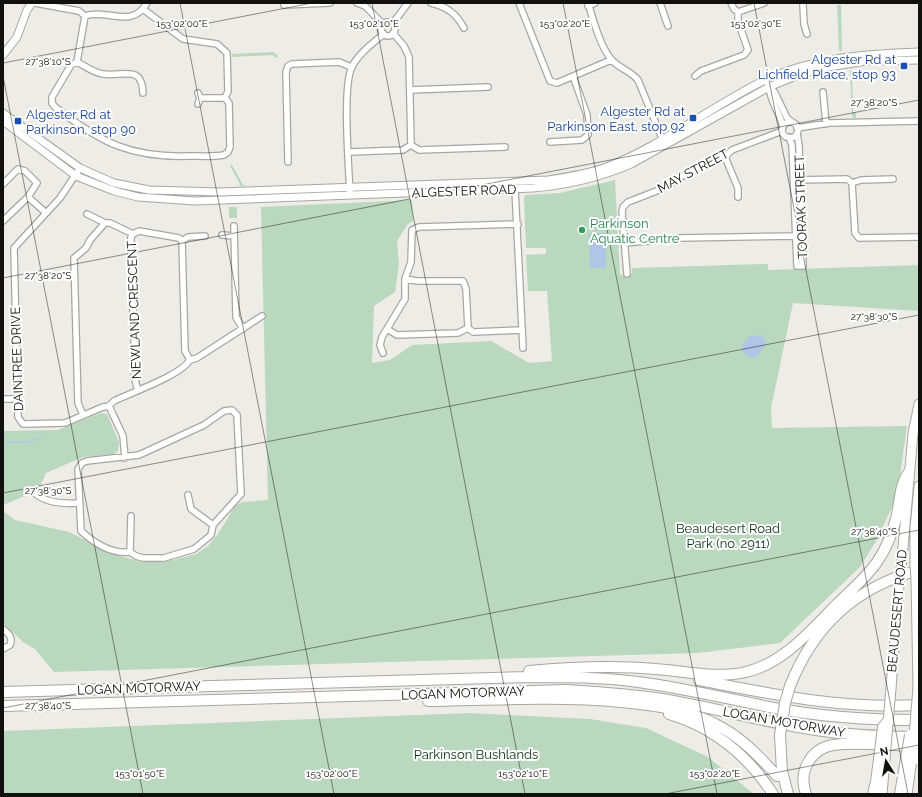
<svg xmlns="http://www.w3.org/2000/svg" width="922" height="797" font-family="Raleway,sans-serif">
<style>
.green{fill:#b9d8be}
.water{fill:#b1c5e6}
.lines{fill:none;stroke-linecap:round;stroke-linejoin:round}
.stream{stroke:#b1c5e6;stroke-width:1.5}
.minor-casing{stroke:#a8a6a2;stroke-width:8}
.tertiary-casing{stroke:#a8a6a2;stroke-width:9}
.secondary-casing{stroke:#a8a6a2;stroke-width:9}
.trunk-casing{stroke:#a8a6a2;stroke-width:11}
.motorway-casing{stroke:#a8a6a2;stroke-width:12}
.minor{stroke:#fff;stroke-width:5.5}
.tertiary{stroke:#fff;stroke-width:7}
.secondary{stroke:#fff;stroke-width:7}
.trunk{stroke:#fff;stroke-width:9}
.motorway{stroke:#fff;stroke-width:10}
.trunk-bridge-casing{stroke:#a8a6a2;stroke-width:11;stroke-linecap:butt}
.motorway-bridge-casing{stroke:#a8a6a2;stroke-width:12;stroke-linecap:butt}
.trunk-bridge{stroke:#fff;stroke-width:9}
.motorway-bridge{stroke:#fff;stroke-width:10}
.ticks{fill:none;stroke:#10100e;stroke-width:1;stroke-opacity:0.45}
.transit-dot{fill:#1a4fb4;stroke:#fff;stroke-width:1.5}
.leisure-dot{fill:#2e9e5b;stroke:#fff;stroke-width:1.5}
.labels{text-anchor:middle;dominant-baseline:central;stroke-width:4;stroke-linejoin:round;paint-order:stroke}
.transit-label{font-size:13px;fill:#164399;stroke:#fff;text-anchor:end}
.street-label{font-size:13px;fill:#10100e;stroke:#fff}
.leisure-label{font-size:13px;fill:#27864d;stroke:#fff;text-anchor:start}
.park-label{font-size:13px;fill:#0b3217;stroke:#fff}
.ticks-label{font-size:10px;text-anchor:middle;fill:#10100e;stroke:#fff;stroke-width:4;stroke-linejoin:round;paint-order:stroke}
</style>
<rect width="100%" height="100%" fill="#eeece7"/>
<path class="green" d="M 837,5 L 841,5 L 842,51 L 839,51 Z
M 274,52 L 278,56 L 276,58 L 272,55 L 232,57 L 232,54 Z
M 852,70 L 853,112 L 856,112 L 856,118 L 852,117 L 850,71 Z
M 232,165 L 243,185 L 246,186 L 239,186 L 240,184 L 230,166 Z
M 615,180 L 620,275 L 632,274 L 632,268 L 768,264 L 768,270 L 919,265 L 919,311 L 793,303 L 771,408 L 772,428 L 907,426 L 897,497 L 876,541 L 860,567 L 780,643 L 698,653 L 54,672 L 35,649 L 23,642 L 3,623 L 3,511 L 15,520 L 69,532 L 112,554 L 143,562 L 173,560 L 196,554 L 208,546 L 218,534 L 235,506 L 242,502 L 268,500 L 261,207 L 412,200 L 413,221 L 407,225 L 397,241 L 399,264 L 395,292 L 374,306 L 372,363 L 390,360 L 412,345 L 491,341 L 529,363 L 552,361 L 547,291 L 528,291 L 526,255 L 546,254 L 546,248 L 526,248 L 524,199 L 525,195 L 560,193 Z
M 229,207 L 237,207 L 237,218 L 229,218 Z
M 101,413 L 107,414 L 119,442 L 118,451 L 114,454 L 83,457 L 46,473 L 40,486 L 25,496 L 3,505 L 3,431 L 58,430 Z
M 469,713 L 590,719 L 646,728 L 708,757 L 754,794 L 3,794 L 3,731 Z"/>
<path class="water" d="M 605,233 L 606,268 L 590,268 L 589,234 Z
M 761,335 L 767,342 L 757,357 L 752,358 L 742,351 L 742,345 L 750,336 Z"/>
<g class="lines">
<path class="stream" d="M 3,442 L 28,442 L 41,438"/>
<defs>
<path id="minor" d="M 35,3 L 79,11 L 85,16 C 107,8 131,30 147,3
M 357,3 L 365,6 L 383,24
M 431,3 C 447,7 456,13 464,28
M 519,3 L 550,81 L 557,83 L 611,60
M 588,3 C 593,19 600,46 611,59 C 618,68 631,71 638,80 L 664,143
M 660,3 L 668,26
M 731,3 L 734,9 L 738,12 L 764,3
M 803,4 L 804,24 L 807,34
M 284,5 L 330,3
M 588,6 L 595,3
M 85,16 L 77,62 L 71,65 L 52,97 L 52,103 L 55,107 C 101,143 131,158 190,156 C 201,156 213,157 224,155 L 228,152 L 230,147 L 229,103 L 225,98 L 228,91 L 227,53 L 217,44 L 183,39 L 143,9
M381 29a7 7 0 1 1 14 0a7 7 0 1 1-14 0Z
M 393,23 L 408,3
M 77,62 C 85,66 94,73 103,74 C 123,77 142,64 143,93
M 695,76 L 701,71 L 744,55 L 748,50 L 738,21 L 738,12
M 765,80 L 775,93 L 787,118 L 792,122
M 769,87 C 770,101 780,113 783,127
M 410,90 L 488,87
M 823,92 L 826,124
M 198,93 L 200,98 L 198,104
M 200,98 L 225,98
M782 130a8 8 0 1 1 16 0a8 8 0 1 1-16 0Z
M 797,128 L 829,123 L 919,121
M 789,137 L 792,145 L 797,266 L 803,266 L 799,146 L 797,133
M 550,142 L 582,140 L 588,135 L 587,115 L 573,76
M 411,145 L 419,150 L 505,147
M 349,152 L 403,150 L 411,145 L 409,57 L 404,46 L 393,33
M 725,157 L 738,188 L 738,197
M 288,162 L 286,72 L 288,66 L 292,64 L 339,62 L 351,67
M 80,168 L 60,198 L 14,248 L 18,417 L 23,424 L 65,423 L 103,407 L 109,406 L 114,401 C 132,392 180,376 190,360 L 197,358 L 262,316
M 797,180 L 847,179 L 852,183 L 855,233 L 859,238 L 919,237
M 852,183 L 861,180 L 893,179
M 3,184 L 18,169 L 25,171 L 37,183 L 28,197 L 3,221
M 515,189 L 523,348
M 350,195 C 349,169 342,86 352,67 C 358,54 373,43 384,34
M 28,197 L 46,213
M 87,214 L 105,223
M 234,226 L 236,317 L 243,329
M 222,235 L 234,236
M 182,241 L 188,237 L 205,236
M 625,243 L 680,238 L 798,236
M 627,274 L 622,212 L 623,207 L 628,202 L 659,190 L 717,156 L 725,157 L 732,150 L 782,131
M 405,279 L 417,281 L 463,281 L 466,289 L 468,328
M 468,328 L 473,332 L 522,330
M 387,329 L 397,335 L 458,333 L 468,328
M 383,353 L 380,345 L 382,337 L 405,299 L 405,279 L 411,262 L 412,230 L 419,227 L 518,224
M 138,390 C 131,372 135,352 134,332 C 133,300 130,269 131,237 L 133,234 L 139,231 L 179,238 L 182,241 L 185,351 L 190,360
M 3,399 L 17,399
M 109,406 L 123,436 L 125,458
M 232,410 L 237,415 L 241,494 L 213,525 L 211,535 L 194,549 L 164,558 L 143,558 L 136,556 L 130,552 C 112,554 94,543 81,531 L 78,469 L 82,463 L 87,461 L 139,455 L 204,425 L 224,411 Z
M 83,415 L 78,403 L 74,258 L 86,248 L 90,240 L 105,223 L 110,223 L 133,234
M 36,494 C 47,503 65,504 79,503
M 188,495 L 191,509 L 213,525
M 130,552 L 131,516
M 3,629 C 9,634 13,637 10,645 L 3,649"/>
<path id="tertiary" d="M 3,55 L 17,37 L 27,10 L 32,3"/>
<path id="secondary" d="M 3,113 L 80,168 L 114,183 L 149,190 L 220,192 L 548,180 C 567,177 586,174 604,168 C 662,146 710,107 765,80 C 814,57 866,54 919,52
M 3,121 L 76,176 L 114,191 L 138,197 L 195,201 L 533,188 C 568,185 599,178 631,164 L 769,87 L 800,74 L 822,68 L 866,61 L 919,60"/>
<path id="trunk" d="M 915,566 L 915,528 L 919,486
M 901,570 L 913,434 L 919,404
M 916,580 L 918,688
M 891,688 L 899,585
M 882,794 L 885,759
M 907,794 L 912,759"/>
<path id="motorway" d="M 529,671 C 571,667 614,665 656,669 C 686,671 716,679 746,672 C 784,663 811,630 837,604 C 851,590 866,578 877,562 C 887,548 893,531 897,515 C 900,500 900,484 909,472
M 699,680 C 776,695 840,709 919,705
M 790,686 C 814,625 856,587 919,570
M 3,692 L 529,677 C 565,677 602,677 638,682 C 684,688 729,699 774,708 C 822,717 871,720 919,720
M 428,701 C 492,700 557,696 621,702 C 653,705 686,709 715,724 C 740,736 759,756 777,776
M 3,706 L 566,690 C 598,692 630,694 662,699 C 706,706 749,718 793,726 C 834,734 876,737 919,737
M 669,714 C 713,727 748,756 773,794
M 780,735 L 782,771 L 788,794
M 806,794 C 798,772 810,749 833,745 C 856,741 892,746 917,746
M 873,794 L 876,782 L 879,759
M 900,794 L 906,759"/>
</defs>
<use href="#minor" class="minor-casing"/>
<use href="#tertiary" class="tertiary-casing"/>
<use href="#secondary" class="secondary-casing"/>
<use href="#trunk" class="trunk-casing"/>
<use href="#motorway" class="motorway-casing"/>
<use href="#minor" class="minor"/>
<use href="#tertiary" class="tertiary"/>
<use href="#secondary" class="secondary"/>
<use href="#trunk" class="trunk"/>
<use href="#motorway" class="motorway"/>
<defs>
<path id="trunk-bridge" d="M 915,566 L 916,580
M 899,585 L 901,570
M 885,759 L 891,688
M 912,759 L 918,688"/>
<path id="motorway-bridge" d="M 780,735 L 785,703 L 790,686
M 879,759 L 883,727 L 888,721
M 906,759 L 910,735
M 917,759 L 919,745"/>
</defs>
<use href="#trunk-bridge" class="trunk-bridge-casing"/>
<use href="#motorway-bridge" class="motorway-bridge-casing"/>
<use href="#trunk-bridge" class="trunk-bridge"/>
<use href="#motorway-bridge" class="motorway-bridge"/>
</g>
<path class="ticks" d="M 180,3 L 334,794M 372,3 L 525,794M 563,3 L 717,794M 754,3 L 908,794M 3,63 L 312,3M 3,76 L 143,794M 3,278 L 919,100M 3,493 L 919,315M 3,708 L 919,530M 665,794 L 919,745"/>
<g class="transit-dot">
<rect x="900" y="62" width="8" height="8" rx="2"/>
<rect x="689" y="114" width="8" height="8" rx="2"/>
<rect x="14" y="117" width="8" height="8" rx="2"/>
</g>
<circle class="leisure-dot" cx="582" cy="230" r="4"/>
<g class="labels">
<g class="transit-label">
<text x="896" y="59">Algester Rd at<tspan x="896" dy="15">Lichfield Place, stop 93</tspan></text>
<text x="685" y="111">Algester Rd at<tspan x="685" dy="15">Parkinson East, stop 92</tspan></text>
<text x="26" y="114" text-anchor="start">Algester Rd at<tspan x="26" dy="15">Parkinson, stop 90</tspan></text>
</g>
<g class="street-label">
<text transform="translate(693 171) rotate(-28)">MAY STREET</text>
<text transform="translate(464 191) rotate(-2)">ALGESTER ROAD</text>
<text transform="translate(801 207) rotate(-92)">TOORAK STREET</text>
<text transform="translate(134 310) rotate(-92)">NEWLAND CRESCENT</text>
<text transform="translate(17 359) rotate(-92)">DAINTREE DRIVE</text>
<text transform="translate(897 611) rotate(-85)">BEAUDESERT ROAD</text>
<text transform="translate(139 688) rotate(-2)">LOGAN MOTORWAY</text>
<text transform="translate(463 693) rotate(-2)">LOGAN MOTORWAY</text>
<text transform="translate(784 722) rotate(10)">LOGAN MOTORWAY</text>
</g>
<g class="leisure-label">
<text x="590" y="223">Parkinson<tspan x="590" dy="15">Aquatic Centre</tspan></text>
</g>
<g class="park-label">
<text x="728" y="528">Beaudesert Road<tspan x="728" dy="15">Park (no. 2911)</tspan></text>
<text x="476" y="754">Parkinson Bushlands</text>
</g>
</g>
<g class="ticks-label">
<text x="182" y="27">153°02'00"E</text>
<text x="374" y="27">153°02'10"E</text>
<text x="565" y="27">153°02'20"E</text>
<text x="756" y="27">153°02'30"E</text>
<text x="48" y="65">27°38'10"S</text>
<text x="874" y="106">27°38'20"S</text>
<text x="48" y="279">27°38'20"S</text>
<text x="874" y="320">27°38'30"S</text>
<text x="48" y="494">27°38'30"S</text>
<text x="874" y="535">27°38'40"S</text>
<text x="48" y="709">27°38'40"S</text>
<text x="140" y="777">153°01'50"E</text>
<text x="332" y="777">153°02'00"E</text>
<text x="523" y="777">153°02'10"E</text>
<text x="715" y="777">153°02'20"E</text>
</g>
<rect width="922" height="797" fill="none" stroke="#10100e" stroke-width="8"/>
<g transform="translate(886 761) rotate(349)" stroke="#ffffff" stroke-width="3" paint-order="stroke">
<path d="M0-3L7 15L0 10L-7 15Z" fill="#10100e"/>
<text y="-6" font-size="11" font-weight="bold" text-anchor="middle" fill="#10100e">N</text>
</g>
</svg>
